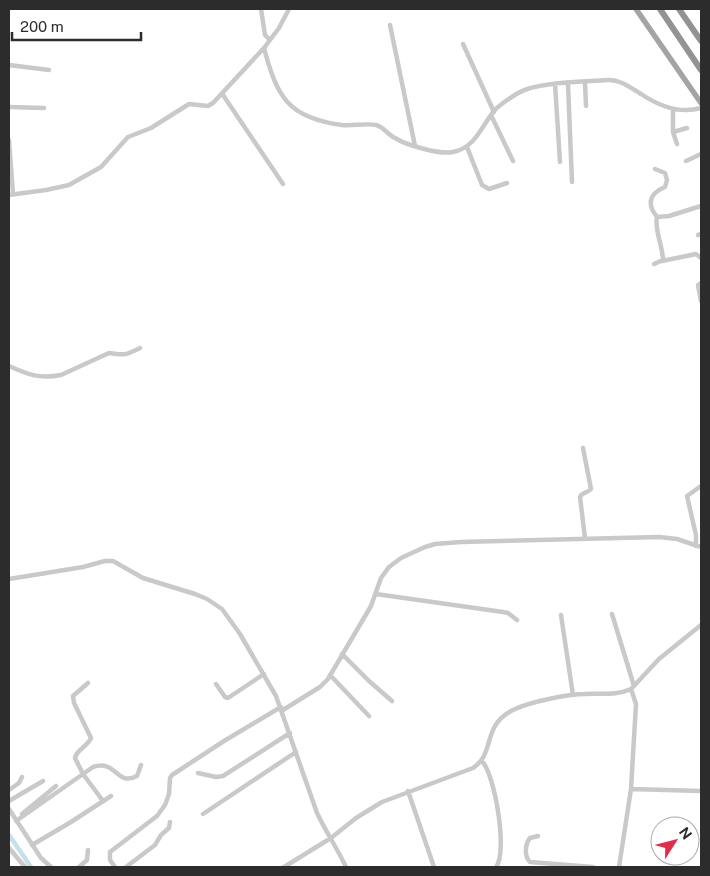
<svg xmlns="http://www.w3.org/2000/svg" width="710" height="876" font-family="'Public Sans',sans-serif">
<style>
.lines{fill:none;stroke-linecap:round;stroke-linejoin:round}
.canal{stroke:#c5dfeb;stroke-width:4.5}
.minor{stroke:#c9c9c9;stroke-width:4.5}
.major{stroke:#a4a4a4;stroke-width:5.5}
.highway{stroke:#939393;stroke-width:6}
</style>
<rect width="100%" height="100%" fill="#fff"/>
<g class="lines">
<path class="canal" d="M 9,835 L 31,867"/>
<path class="minor" d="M 261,9 L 265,35 L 270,40
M 390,25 L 415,146
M 463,44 L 494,112
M 264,48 C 277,97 288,118 342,125 C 353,126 366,123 376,125 C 384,127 388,135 395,138 C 406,145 440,155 453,152 C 475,148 481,127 494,111 C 500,104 510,98 518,93 C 537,82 583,82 607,80 C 620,79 631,88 641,94 C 659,106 680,114 701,108
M 9,65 L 49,70
M 585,83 L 586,106
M 555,84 L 560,162
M 568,84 L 572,182
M 223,95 L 283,184
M 9,107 L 44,108
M 673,110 L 673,132 L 677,144
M 491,115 L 513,161
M 673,132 L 687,128
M 9,140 L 13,194
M 467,147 L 480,180 L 482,185 L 489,189 L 507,183
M 686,161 L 701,154
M 655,169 L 665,173 L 667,180 L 665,187 C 650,193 646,204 657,217 L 669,216 L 701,206
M 9,195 L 46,190 L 69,185 L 101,167 L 128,137 L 151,128 L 189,104 L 208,106 L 213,103 L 264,48 L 279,28 L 289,9
M 698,235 L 701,234
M 662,261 L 696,254 L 701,258
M 654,264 L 663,260 C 663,247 654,229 657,217
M 701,283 L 698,285 L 701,301
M 9,366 C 29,375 39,379 61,375 L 109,353 C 126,355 123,356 140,348
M 583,448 L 591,489 C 588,493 582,492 580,497 L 585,538
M 696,546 L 696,535 L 687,496 L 701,486
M 9,579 L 83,567 L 105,561 L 113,561 L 143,578 L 195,594 L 207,599 L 222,609 L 240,634 L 276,696 L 317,813 C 326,832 337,848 346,867
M 376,594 L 503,612 L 508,613 L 517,620
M 612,614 L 634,686
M 561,615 L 573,695
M 342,654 L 369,681 L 392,701
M 330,675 L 369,716
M 88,683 L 73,696 L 74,703 L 91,738 C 87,747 77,749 75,758 L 83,774 L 103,801
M 216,684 L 225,697 L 228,698 L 264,674
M 283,710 L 320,687 L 328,679 L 371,606 L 381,578 L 389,567 L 401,558 L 425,547 L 435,544 L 461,542 L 659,537 L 677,539 L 701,547
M 482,761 C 495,775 508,852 496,867
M 198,773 L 216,777 L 223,776 L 290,733
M 631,789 L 701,791
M 9,790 L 19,783 L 22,777
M 408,791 L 434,867
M 9,801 L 43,781
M 9,809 L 41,858 L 51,867
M 22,814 L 56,786
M 203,814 L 296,752
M 16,821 L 93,767 C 117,759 116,787 137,776 L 141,765
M 538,836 L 530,838 C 525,844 524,856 530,862 L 593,867
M 32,845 L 71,822 L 111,796
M 9,848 L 25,867
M 79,867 L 87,860 L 88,850
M 115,867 L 110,860 L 110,852 L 157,816 L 165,805 L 169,794 L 170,778 L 172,775 L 224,741 L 281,707
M 126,867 L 155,845 L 161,835 L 169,828 L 170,822
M 284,867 L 331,838 L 356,818 L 382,802 L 473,768 C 496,753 481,726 513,710 C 529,702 568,694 585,694 C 601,693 616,696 631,689 L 659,659 L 701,625
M 619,867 L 631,789 L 636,704 L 631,689"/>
<path class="major" d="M 636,9 L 701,103"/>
<path class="highway" d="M 660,9 L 701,70
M 679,9 L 701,41"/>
</g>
<rect width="710" height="876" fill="none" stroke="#2c2c2c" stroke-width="20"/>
<g transform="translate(675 841) rotate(54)"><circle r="24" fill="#ffffff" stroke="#ababab"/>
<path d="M0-4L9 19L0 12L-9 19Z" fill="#e62b48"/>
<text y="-8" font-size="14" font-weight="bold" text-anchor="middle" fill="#2c2c2c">N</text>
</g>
<path d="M12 32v8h129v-8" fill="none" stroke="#2c2c2c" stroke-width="2.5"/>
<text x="20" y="32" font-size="15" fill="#2c2c2c" stroke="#ffffff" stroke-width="4" paint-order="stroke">200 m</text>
</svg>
